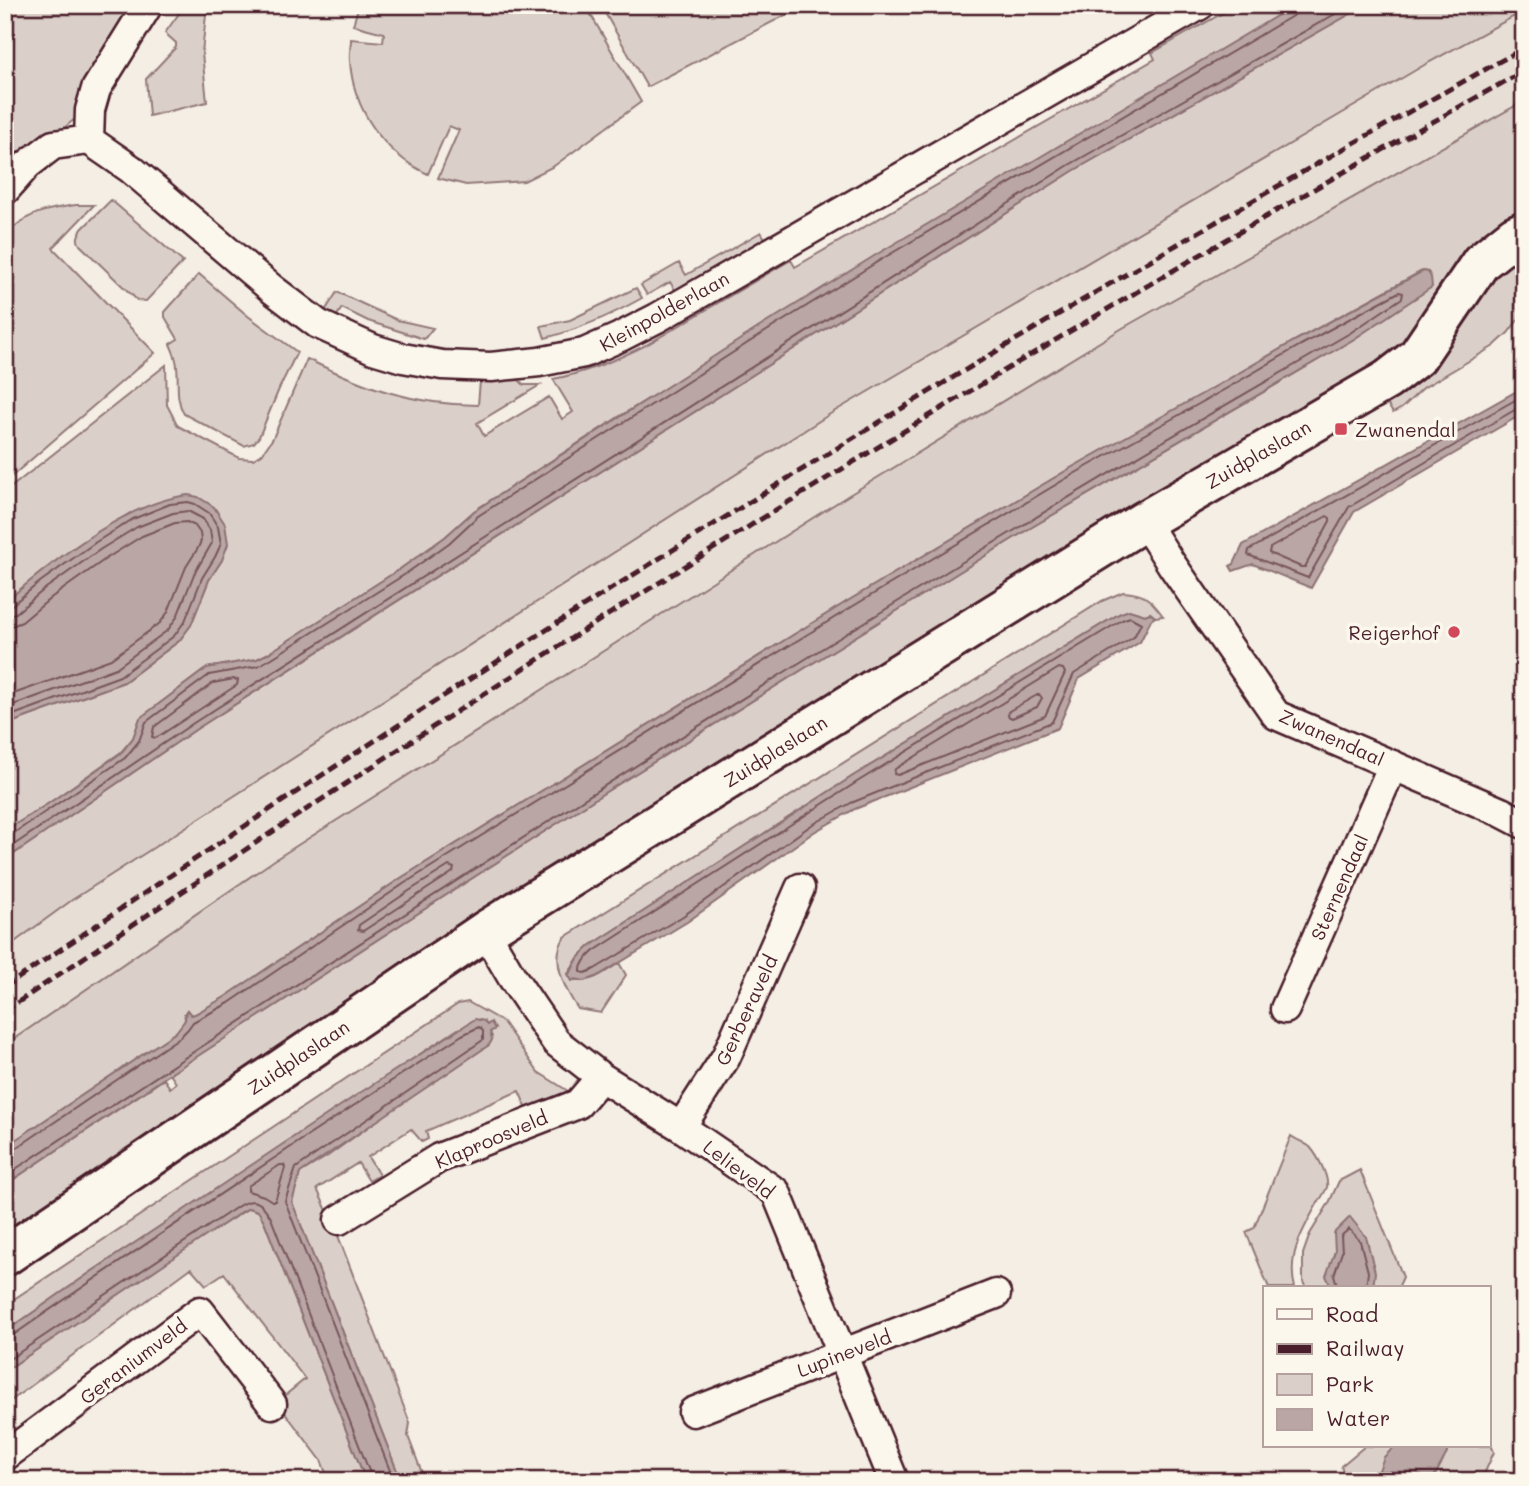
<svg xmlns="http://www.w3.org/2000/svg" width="1529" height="1486" font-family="Mali,sans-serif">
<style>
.built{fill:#e7dfd6}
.green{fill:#dbd0c9;stroke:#92787a;stroke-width:2}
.water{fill:#baa7a5;stroke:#8d7174;stroke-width:2}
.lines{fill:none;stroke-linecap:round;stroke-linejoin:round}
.shore{stroke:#77555c;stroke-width:2}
.street-casing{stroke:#4a1f2b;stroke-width:33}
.secondary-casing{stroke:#4a1f2b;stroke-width:44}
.street{stroke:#fbf7ec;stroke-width:28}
.secondary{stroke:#fbf7ec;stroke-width:38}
.rail{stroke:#4a1f2b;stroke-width:5;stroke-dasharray:10 5;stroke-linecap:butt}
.poi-dot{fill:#d1495b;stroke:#fbf7ec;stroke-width:2.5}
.labels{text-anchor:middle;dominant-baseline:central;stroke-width:7;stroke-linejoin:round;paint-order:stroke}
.street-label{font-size:19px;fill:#4a1f2b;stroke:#fbf7ec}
.poi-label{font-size:19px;fill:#4a1f2b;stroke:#fbf7ec;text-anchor:start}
</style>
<rect width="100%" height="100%" fill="#f4eee4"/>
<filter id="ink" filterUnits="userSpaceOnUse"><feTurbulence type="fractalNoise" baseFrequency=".0143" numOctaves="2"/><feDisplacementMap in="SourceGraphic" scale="14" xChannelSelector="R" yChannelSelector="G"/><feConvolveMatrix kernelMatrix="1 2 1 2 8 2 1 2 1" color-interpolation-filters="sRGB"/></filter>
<g filter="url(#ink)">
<path class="built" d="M 1524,11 L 1524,101 L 1121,329 L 849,495 L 279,857 L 5,1045 L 5,949 L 72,900 L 830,414 L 1426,64 Z"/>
<path class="green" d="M 5,5 L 134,5 L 105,45 L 79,103 L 76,118 L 64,128 L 25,147 L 5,164 Z
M 185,5 L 207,5 L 202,53 L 207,102 L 149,116 L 146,79 L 176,47 L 176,43 L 165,33 Z
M 359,5 L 591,5 L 587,8 L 641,102 L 554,166 L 524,181 L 466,185 L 438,178 L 459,130 L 449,126 L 428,174 C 384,154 353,109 350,61 C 349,54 351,46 351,39 L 383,42 L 384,33 L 353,25 Z
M 615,5 L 805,5 L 647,87 L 605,13 Z
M 1237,5 L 1296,5 L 620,416 L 474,511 L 445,537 L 400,569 L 269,653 L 257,659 L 207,668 L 140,718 L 133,738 L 121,752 L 49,803 L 5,831 L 5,725 L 124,682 L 179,641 L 191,625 L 209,580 L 222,560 L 130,513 C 86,540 45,569 5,602 L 5,492 L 166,365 L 167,405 L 178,426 L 239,458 L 253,459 L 262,454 L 273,438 L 307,359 C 365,387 412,405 478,405 L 480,381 L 519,380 L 524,385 L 540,385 L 477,423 L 484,436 L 549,397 L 562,419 L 573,412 L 553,379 C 586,373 616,360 646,345 L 791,260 L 795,267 L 1155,59 L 1152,53 Z
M 1366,5 L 1524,5 L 1524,11 L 1426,64 L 830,414 L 72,900 L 5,949 L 5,860 L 198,728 L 1073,171 Z
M 1524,101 L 1524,213 L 1412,341 L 1092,533 L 518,892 L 5,1231 L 5,1185 L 164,1079 L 170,1088 L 176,1083 L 170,1074 L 225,1038 L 604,793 L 915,599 L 1027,530 L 1354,339 L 1431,287 L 1423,271 L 1420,272 L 1296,340 L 1225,381 L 1069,469 L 851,599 L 401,878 L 225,997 L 195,1014 L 191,1015 L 187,1010 L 184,1014 C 187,1022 182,1026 176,1032 L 5,1147 L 5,1045 L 279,857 L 849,495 L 1121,329 Z
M 111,200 L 183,262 L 146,301 L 137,300 L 80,245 C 76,239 78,235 82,229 Z
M 76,205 L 94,205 L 53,248 L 155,353 L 5,482 L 5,236 C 27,212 45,210 76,205 Z
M 761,232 L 766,240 L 679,290 L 675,290 L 670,282 L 647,295 L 641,285 L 679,263 L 686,275 Z
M 1524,250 L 1524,312 L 1508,333 L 1494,346 L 1423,388 L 1402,408 L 1393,413 L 1384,399 L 1425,373 L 1442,355 L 1494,273 Z
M 199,274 L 248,316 L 297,352 L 279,389 L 259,437 L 254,443 L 244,446 L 184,414 C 175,398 179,384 177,367 C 177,359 173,351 170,344 L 178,339 L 165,317 L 165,312 Z
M 636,288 L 642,298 C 610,316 581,329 545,338 L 541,326 L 570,320 Z
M 337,292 L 397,320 L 433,328 L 424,339 L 368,321 L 342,308 L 336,317 L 325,311 Z
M 1123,592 C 1144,593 1151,599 1163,616 L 1155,617 L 1150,613 L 1145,615 L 1129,610 L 1119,614 L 853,776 L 590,946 L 578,958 L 568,974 L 572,980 C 576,980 580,980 584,980 C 596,980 609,969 619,963 L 626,975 L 601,1013 L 578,1009 C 565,990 549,958 565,937 L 1102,601 Z
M 468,1002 L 503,1022 L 538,1072 L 568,1091 L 527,1109 L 519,1091 L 426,1131 L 428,1139 L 422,1142 L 411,1129 L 368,1157 L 379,1175 L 369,1181 L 358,1163 L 317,1189 L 335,1228 L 410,1423 L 408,1436 L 425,1481 L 401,1481 L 292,1202 L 300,1173 L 328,1156 L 492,1037 L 490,1032 L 495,1029 L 491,1023 L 487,1025 L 458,1029 L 91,1272 L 5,1332 L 5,1305 L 458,1004 Z
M 1291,1136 C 1297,1140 1305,1143 1310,1147 C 1317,1155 1329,1176 1327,1187 C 1325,1193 1319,1201 1316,1206 C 1301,1233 1287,1257 1295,1288 L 1269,1288 L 1246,1232 L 1254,1228 Z
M 1360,1170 L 1403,1277 L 1398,1288 L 1306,1288 L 1303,1282 L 1303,1254 L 1310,1234 L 1329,1203 L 1339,1181 Z
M 249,1208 L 259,1211 L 264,1221 L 366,1481 L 329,1481 L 321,1460 L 277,1402 L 305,1379 L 224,1273 L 206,1285 L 191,1268 L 5,1405 L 5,1371 L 159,1266 Z
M 1489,1440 L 1494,1452 L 1481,1481 L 1346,1481 L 1341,1466 L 1365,1446 L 1489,1446 Z"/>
<path class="water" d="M 1295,5 L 1366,5 L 1073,171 L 198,728 L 5,860 L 5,831 L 49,803 L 121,753 L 133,738 L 140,718 L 207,668 L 257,659 L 269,653 L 400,569 L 445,537 L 474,511 L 761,326 L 879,253 Z
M 1423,271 L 1428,272 L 1431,277 L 1432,287 L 1354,339 L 1027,530 L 604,793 L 170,1074 L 5,1185 L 5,1147 L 176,1032 L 185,1020 L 186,1011 L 187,1010 L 191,1015 L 195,1014 L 225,997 L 401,878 L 851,599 L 1069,469 L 1225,381 L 1296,340 Z
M 1524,387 L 1524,413 L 1354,512 L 1311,588 L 1253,564 L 1233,571 L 1230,566 L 1234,564 L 1243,545 Z
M 188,495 L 198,497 L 214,507 L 225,524 L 228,544 L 222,560 L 209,580 L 191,625 L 179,641 L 124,682 L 5,725 L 5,602 C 53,561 125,503 188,495 Z
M 1129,610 L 1145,615 L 1150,613 L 1155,617 L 1151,620 L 1140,642 L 1079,679 L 1058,728 L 855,809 L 814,832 L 687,922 L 596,977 L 585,981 L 575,979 L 572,981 L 568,974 L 571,972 L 578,958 L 590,946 L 853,776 L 1119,614 Z
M 475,1019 L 484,1021 L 487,1025 L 491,1022 L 495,1029 L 490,1032 L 492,1040 L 489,1045 L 300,1173 L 292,1202 L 401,1481 L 366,1481 L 264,1221 L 258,1211 L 249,1208 L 243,1211 L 5,1371 L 5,1332 L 91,1272 L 355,1096 Z
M 1350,1217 L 1366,1237 L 1375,1272 L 1373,1288 L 1332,1288 L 1326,1276 L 1335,1251 L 1334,1233 Z
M 1395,1446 L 1447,1446 L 1447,1453 L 1432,1481 L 1375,1481 L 1384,1457 Z"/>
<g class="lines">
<path class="shore" d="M 1524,395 L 1249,550 L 1248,555 L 1308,578 L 1349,507 L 1518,408 L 1524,407
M 1327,516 L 1330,518 L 1330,521 L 1305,567 L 1301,567 L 1269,553 L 1270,548 Z
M 5,607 L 12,605 L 40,582 L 96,542 L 133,519 L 170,504 L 188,502 L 195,504 L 209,513 L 218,527 L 221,544 L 215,557 L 202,578 L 185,621 L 174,636 L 120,676 L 5,718
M 5,616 L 16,613 L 46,588 L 101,549 L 137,527 L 173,513 L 188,511 L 203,519 L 210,530 L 212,543 L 194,574 L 177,617 L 168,630 L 116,668 L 5,708
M 1130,617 L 1141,623 L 1134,637 L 1074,674 L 1052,722 L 851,803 L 810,826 L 683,916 L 593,970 L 585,973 L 581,972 C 580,963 588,957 594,951 L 857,782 L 1122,620 Z
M 5,626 L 14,625 L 22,622 L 52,597 L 107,558 L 142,536 L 175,523 L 187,522 L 195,526 L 200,533 L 201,541 L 198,548 L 186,567 L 168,612 L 160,623 L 111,659 L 5,697
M 1059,668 L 1063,669 L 1065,673 L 1045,716 L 898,775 L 894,774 L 895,769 Z
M 234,679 L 238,680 L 237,685 L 156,738 L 152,737 L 154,727 L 213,683 Z
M 1039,694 L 1042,698 L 1037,707 L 1012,718 L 1008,716 L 1009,711 Z
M 5,836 L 11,835 L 125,758 L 139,741 L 146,722 L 209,675 L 258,666 L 272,658 L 404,575 L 449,543 L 478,516 L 765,332 L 882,259 L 1294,15 L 1297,10 L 1298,5
M 5,851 L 195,722 L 1069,165 L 1351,5
M 449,866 L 454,868 L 453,872 L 363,931 L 358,930 L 359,925 L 409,891 Z
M 5,1152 L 12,1151 L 180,1037 L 188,1029 L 193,1022 L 229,1003 L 405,883 L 855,605 L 1072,475 L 1229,387 L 1299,346 L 1399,292 L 1403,293 L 1402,298 L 1350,333 C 1240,397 1129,460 1020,527 C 677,735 340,955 5,1176
M 280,1165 L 284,1165 L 285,1168 L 275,1201 L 272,1201 L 264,1196 L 248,1191 L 248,1186 Z
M 1338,1288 L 1334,1275 L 1342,1252 L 1341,1236 L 1349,1229 L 1360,1241 L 1368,1272 L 1366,1288
M 5,1337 L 12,1336 C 160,1233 311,1133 462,1035 L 479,1027 L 483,1031 L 483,1040 L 296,1168 L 285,1201 L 394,1481
M 5,1362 L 240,1205 C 256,1196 263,1204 271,1218 L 371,1476 L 372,1481"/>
<defs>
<path id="street" d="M 148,5 L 96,89 L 90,110 L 89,140 L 131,169 L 272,289 L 318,324 L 373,349 L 403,358 L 442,365 L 491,367 L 539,362 L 584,353 L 620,337 L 657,318 L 1200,5
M 5,190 L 27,165 L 53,145 L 89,140
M 1144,521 L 1172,565 L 1276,715 L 1501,812 L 1524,824
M 485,931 L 512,977 L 556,1042 L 601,1077 L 681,1127 L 776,1192 L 894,1481
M 1285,1009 L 1393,765
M 681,1127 L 726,1057 L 800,888
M 339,1220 L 439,1158 L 578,1104 L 601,1077
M 693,1412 L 996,1294
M 5,1456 L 200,1311 L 272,1404"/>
<path id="secondary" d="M 5,1256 L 485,931 L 1144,521 L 1387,380 L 1417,357 L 1481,262 L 1515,235 L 1524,231"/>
</defs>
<use href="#street" class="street-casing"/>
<use href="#secondary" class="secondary-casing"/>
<use href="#street" class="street"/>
<use href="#secondary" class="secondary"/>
<path class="rail" d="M 5,987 C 498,652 1002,335 1524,48
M 5,1011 C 498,676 1003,359 1524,71"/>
</g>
</g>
<g class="poi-dot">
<rect x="1334" y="422" width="14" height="14" rx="3.5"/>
<circle cx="1454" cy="632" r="7"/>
</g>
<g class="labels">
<g class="street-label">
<text transform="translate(664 311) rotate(-29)">Kleinpolderlaan</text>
<text transform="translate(1258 454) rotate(-30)">Zuidplaslaan</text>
<text transform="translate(1332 737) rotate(24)">Zwanendaal</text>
<text transform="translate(775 751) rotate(-32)">Zuidplaslaan</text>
<text transform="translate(1339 887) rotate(-66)">Sternendaal</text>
<text transform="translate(746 1010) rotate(-65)">Gerberaveld</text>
<text transform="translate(298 1057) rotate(-34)">Zuidplaslaan</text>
<text transform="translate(491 1139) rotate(-23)">Klaproosveld</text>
<text transform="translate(739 1169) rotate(37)">Lelieveld</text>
<text transform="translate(844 1353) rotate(-21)">Lupineveld</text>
<text transform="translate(133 1361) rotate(-37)">Geraniumveld</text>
</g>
<g class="poi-label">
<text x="1355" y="429">Zwanendal</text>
<text x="1440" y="632" text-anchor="end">Reigerhof</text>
</g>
</g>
<rect width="1529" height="1486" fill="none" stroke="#fbf7ec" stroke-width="28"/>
<rect x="14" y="14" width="1501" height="1458" fill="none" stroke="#4a1f2b" stroke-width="2.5" filter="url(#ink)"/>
<rect x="1263" y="1286" width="228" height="161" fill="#fbf7ec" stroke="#b4a19f" stroke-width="2"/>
<rect x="1277" y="1309" width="35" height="10" fill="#fbf7ec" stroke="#b4a19f" stroke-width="2"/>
<text x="1326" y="1322" font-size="21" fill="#4a1f2b">Road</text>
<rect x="1277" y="1344" width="35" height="10" fill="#4a1f2b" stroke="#b4a19f" stroke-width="2"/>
<text x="1326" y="1356" font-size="21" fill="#4a1f2b">Railway</text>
<rect x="1277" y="1374" width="35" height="21" fill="#dbd0c9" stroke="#b4a19f" stroke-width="2"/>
<text x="1326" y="1392" font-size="21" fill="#4a1f2b">Park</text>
<rect x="1277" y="1409" width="35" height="21" fill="#baa7a5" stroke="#b4a19f" stroke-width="2"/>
<text x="1326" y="1426" font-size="21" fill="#4a1f2b">Water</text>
</svg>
